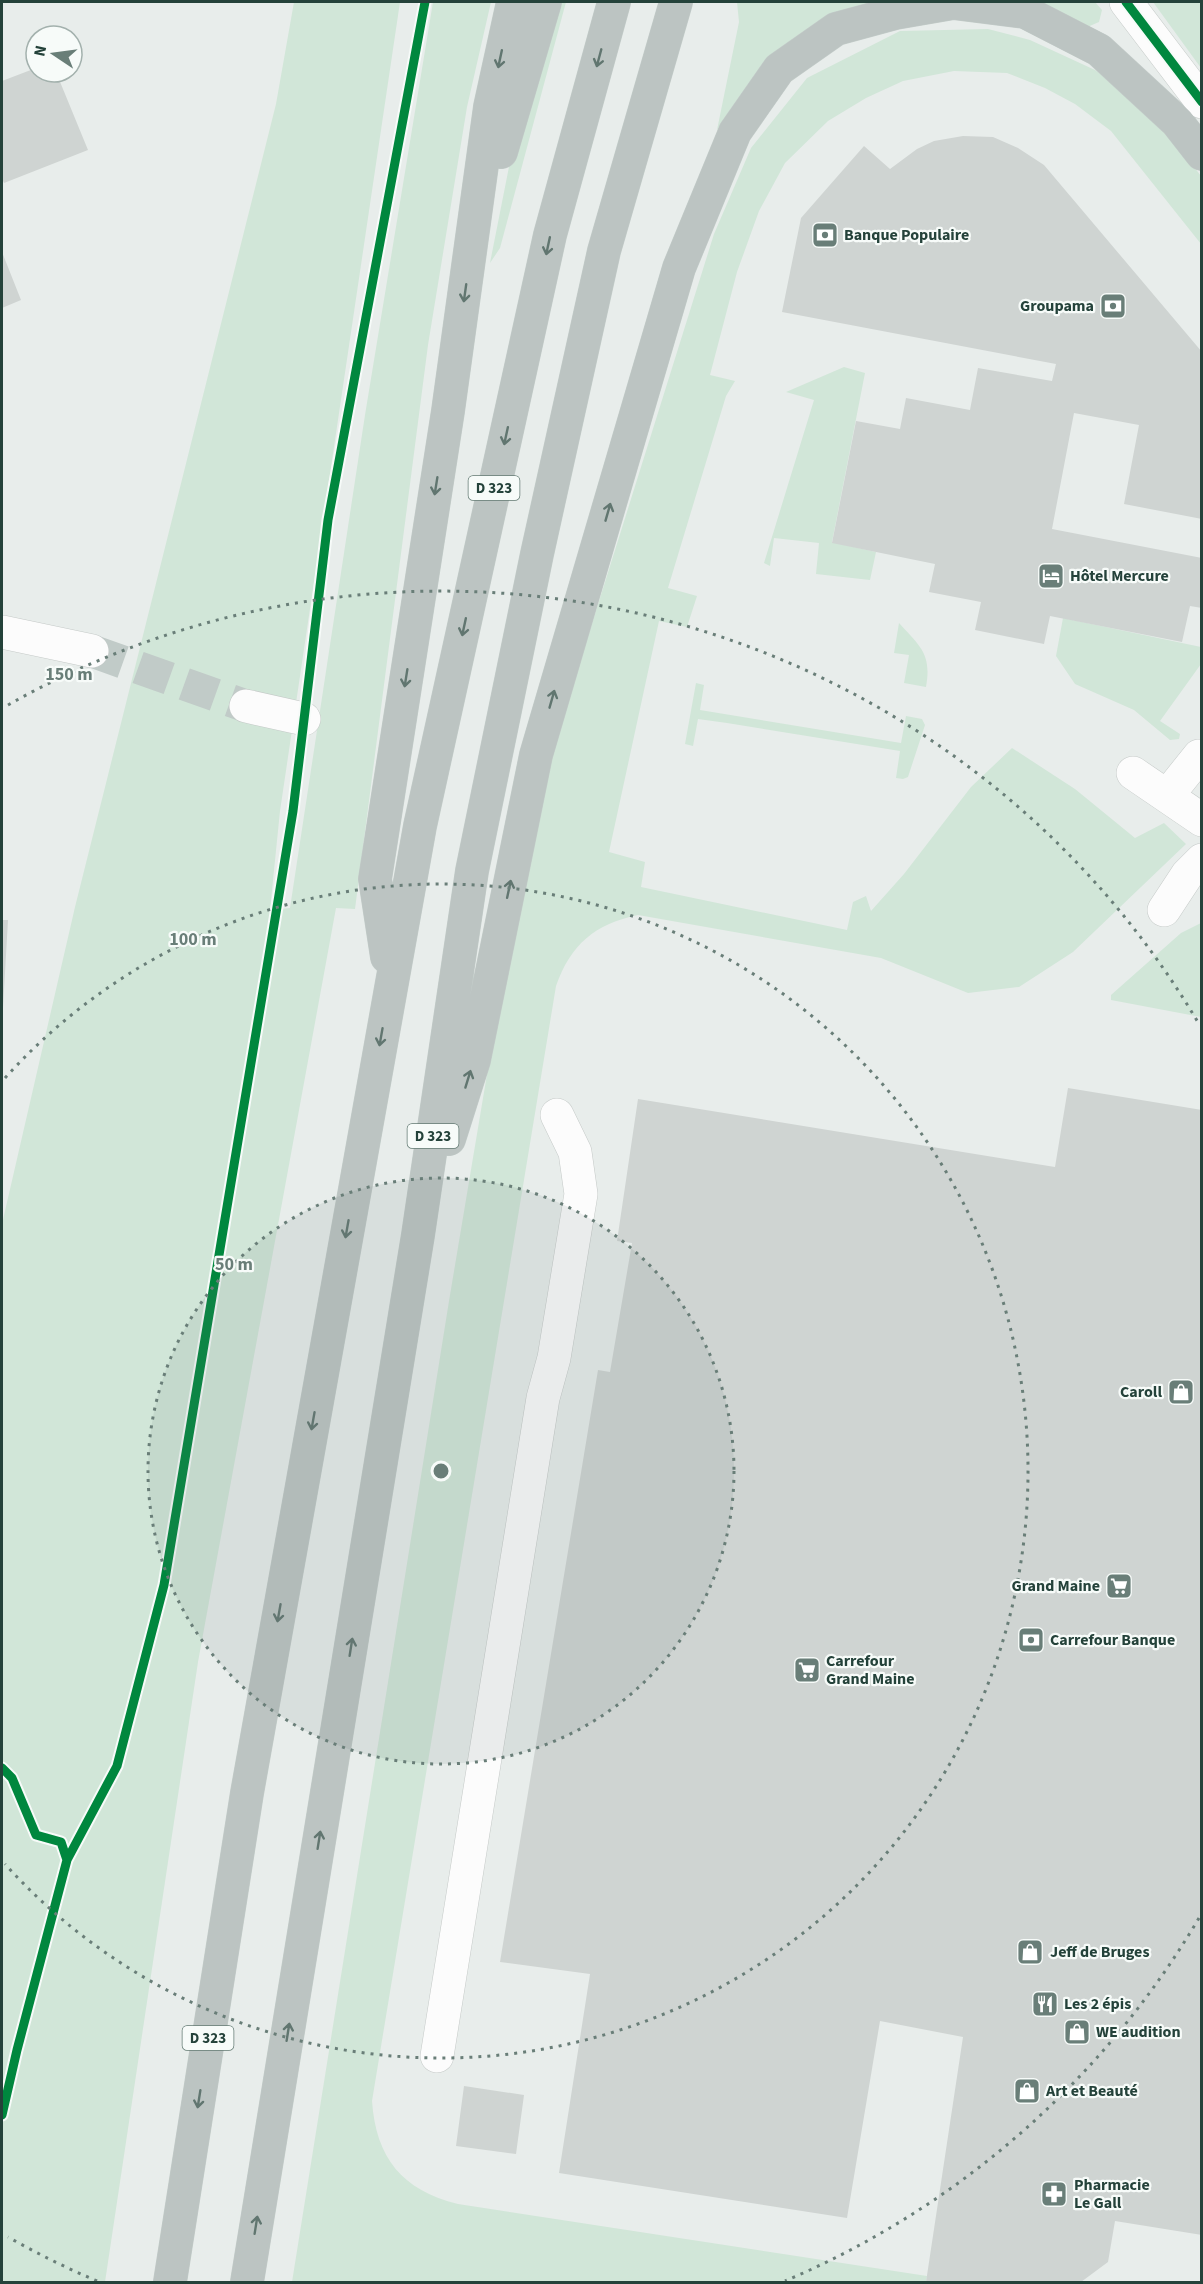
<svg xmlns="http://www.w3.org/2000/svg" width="1203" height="2284" font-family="'Source Sans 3',sans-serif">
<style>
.green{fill:#d1e6d8}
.building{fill:#cfd4d2}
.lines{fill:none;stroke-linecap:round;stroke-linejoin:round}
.minor-tunnel{stroke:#c1cbc8;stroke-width:33;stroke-dasharray:33 16;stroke-linecap:butt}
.minor-casing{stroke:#c5cac8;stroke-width:34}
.highway-casing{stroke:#c3ccc9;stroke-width:34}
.minor{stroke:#fcfcfc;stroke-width:33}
.highway{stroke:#bcc4c2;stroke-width:33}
.cycleway-casing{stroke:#f7fbf9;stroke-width:13}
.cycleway{stroke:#00873e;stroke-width:9}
.oneway{stroke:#617670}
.ring{fill:none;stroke:#697e78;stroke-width:3;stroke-dasharray:3 6}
.labels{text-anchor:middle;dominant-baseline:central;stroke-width:4.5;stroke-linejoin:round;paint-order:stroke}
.shield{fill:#f7fbf9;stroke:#637a73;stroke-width:1.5}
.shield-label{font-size:15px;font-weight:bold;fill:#24423a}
.poi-label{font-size:16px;font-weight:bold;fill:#24423a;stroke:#f7fbf9;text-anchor:start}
.centre{fill:#697e78;stroke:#f7fbf9;stroke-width:3}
.ring-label{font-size:18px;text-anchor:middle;font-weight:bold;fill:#697e78;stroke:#f7fbf9;stroke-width:4.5;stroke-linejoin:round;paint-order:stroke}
</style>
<rect width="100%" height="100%" fill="#e8edeb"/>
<path class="green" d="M 294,2 L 400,2 L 280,811 L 270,910 L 290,908 L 365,415 L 433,2 L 491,2 L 467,107 L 428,345 L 355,909 L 336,908 L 198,1662 L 105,2282 L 2,2282 L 2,1224 L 75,907 L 276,104 Z
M 549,2 L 566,2 L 500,248 L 490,263 L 521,106 Z
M 737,2 L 878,2 L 732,107 L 717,130 L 739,22 Z
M 1017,2 L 1095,2 L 1102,10 L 1099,22 L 1085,28 Z
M 1153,2 L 1201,2 L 1201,68 Z
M 988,29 L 1030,40 L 1095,70 L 1150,110 L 1201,176 L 1201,244 L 1111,131 L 1075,104 L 1045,88 L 1007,73 L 954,71 L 903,81 L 866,98 L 828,121 L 785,163 L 759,211 L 737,272 L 710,375 L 735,381 L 726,396 L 668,588 L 697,596 L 687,627 L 659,621 L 609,852 L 645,862 L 641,887 L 847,930 L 853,902 L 866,896 L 871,911 L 904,874 L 971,787 L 1012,748 L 1075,789 L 1135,838 L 1164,823 L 1186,844 L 1073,952 L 1019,987 L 968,993 L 881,958 L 638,915 C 595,924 571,944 556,986 L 372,2101 C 376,2158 402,2190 458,2204 L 927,2276 L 926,2282 L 292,2282 L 449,1301 L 507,955 L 548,764 L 714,234 L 751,148 L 807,78 L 900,31 Z
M 844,367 L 865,373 L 832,542 L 876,552 L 870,580 L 816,574 L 819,543 L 774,538 L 770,566 L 764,563 L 814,400 L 786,392 Z
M 1063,618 L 1201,647 L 1201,664 L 1160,721 L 1180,734 L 1179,739 L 1170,740 L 1134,710 L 1075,684 L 1056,656 Z
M 899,623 C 920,646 932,654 926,687 L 904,683 L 909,655 L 894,653 Z
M 696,683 L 704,685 L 700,710 L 901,743 L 906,716 L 922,719 L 925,725 L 908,777 L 903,779 L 896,778 L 900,751 L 727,723 L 698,719 L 693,746 L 685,744 Z
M 1201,923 L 1201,1017 L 1111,1000 L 1111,995 L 1181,933 Z"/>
<path class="building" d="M 36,68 L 36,72 L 56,72 L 88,150 L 4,183 L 2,179 L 2,81 Z
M 963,136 L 993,137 L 1018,148 L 1044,165 L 1202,352 L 1202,519 L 1124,504 L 1139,425 L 1074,413 L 1052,529 L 1202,558 L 1202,608 L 1190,606 L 1182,642 L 1050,616 L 1044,644 L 975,630 L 981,602 L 929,592 L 935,564 L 832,543 L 856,421 L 900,429 L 906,398 L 970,410 L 978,368 L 1052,381 L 1056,364 L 782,312 L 801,218 L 864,146 L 890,169 L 917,149 L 934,141 Z
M 2,252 L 21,300 L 2,308 Z
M 2,920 L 8,920 L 3,1008 L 2,1008 Z
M 1068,1088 L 1202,1110 L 1202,2235 L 1115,2221 L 1108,2262 L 1081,2282 L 926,2282 L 963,2037 L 880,2021 L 847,2218 L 559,2173 L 590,1974 L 500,1962 L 598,1370 L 610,1372 L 632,1243 L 617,1241 L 638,1099 L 1055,1167 Z
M 464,2086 L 524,2095 L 516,2154 L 456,2146 Z"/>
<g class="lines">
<path class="minor-tunnel" d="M 92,651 L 246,706"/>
<defs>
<path id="minor" d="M 1126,2 L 1202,102
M 2,632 L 92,651
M 246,706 L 304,719
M 1133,773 L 1202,820
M 1167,796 L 1199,756
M 1164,910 L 1187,875 L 1202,860
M 437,2056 L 543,1398 L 554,1358 L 581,1194 L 575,1152 L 557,1115"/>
<path id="highway" d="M 501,152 L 545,2
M 387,957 L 375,879 L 448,411 L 490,107 L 513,2
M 449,1139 L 474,1060 L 536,755 L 679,268 L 735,132 L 779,69 L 836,29 L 895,13 L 953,3 L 1025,12 L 1099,50 L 1177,122 L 1202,154
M 170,2282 L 247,1793 L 420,826 L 550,235 L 614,2
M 247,2282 L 418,1235 L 472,871 L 537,554 L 604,251 L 676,2"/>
</defs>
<use href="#minor" class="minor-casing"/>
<use href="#highway" class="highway-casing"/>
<use href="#minor" class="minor"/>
<use href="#highway" class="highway"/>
<defs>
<path id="cycleway" d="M 1126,2 L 1202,102
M 2,1768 L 12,1778 L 36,1835 L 61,1842 L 67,1860
M 2,2115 L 17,2050 L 67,1860 L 117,1766 L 164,1585 L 293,811 L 328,520 L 425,2"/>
</defs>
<use href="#cycleway" class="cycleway-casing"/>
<use href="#cycleway" class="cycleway"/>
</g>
<defs><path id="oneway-shaft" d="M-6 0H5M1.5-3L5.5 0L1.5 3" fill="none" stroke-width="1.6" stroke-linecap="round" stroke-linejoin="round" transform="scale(1.5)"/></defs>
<g class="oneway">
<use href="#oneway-shaft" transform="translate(599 58) rotate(105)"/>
<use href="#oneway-shaft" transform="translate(500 59) rotate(102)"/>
<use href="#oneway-shaft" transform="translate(548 246) rotate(102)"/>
<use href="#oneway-shaft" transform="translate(465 293) rotate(98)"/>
<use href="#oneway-shaft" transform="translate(506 436) rotate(102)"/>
<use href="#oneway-shaft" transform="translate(436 486) rotate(99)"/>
<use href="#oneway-shaft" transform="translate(608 512) rotate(-74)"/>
<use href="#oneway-shaft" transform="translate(464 627) rotate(102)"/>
<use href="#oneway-shaft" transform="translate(406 678) rotate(99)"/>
<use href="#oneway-shaft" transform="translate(552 699) rotate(-74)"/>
<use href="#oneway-shaft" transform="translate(509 889) rotate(-78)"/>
<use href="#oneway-shaft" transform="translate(381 1037) rotate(100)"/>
<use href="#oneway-shaft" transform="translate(468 1079) rotate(-73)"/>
<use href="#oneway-shaft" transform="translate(347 1229) rotate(100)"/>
<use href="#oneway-shaft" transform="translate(313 1421) rotate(100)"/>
<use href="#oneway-shaft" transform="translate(279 1613) rotate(100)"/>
<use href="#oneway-shaft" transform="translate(351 1647) rotate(-81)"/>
<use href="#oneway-shaft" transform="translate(319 1840) rotate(-81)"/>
<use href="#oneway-shaft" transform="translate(288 2032) rotate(-81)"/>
<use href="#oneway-shaft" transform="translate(199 2099) rotate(99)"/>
<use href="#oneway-shaft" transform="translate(256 2225) rotate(-81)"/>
</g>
<circle cx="441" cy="1471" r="293" fill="#697e78" fill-opacity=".12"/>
<g class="ring">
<circle cx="441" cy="1471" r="293"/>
<path d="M5 1078A587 587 0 1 1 5 1864"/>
<path d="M1199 1918A880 880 0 0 1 785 2281M97 2281A880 880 0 0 1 8 2237M8 705A880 880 0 0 1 1199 1024"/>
</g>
<defs>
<symbol id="bank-square" viewBox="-11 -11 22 22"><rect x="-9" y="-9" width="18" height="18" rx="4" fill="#697e78" stroke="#f7fbf9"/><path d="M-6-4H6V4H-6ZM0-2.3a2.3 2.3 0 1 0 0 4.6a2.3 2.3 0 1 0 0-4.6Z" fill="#fff"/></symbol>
<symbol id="hotel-square" viewBox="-11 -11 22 22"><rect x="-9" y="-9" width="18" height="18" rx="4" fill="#697e78" stroke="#f7fbf9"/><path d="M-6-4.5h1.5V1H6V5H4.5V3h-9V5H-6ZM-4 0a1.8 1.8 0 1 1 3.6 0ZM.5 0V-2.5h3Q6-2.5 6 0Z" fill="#fff"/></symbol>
<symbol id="shop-square" viewBox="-11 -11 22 22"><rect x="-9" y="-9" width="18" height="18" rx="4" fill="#697e78" stroke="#f7fbf9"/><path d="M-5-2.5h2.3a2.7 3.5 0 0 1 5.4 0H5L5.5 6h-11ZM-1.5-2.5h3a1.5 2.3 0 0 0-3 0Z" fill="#fff"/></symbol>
<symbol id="supermarket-square" viewBox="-11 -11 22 22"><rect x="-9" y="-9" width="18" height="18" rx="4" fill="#697e78" stroke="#f7fbf9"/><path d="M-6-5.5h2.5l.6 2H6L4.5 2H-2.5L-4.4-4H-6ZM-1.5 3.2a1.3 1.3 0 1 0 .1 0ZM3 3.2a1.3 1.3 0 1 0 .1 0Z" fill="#fff"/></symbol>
<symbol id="restaurant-square" viewBox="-11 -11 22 22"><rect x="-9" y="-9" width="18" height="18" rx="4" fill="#697e78" stroke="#f7fbf9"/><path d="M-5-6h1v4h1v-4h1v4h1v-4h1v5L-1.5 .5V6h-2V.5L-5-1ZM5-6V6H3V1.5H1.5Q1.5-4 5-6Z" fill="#fff"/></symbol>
<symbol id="pharmacy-square" viewBox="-11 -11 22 22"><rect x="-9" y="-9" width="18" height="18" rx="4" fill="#697e78" stroke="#f7fbf9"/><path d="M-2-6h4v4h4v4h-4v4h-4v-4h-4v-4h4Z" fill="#fff"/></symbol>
</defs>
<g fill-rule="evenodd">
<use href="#bank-square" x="810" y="220" width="30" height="30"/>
<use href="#bank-square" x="1098" y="291" width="30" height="30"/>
<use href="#hotel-square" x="1036" y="561" width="30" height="30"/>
<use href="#shop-square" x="1166" y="1377" width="30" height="30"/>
<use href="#supermarket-square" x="1104" y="1571" width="30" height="30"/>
<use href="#bank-square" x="1016" y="1625" width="30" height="30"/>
<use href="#supermarket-square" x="792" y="1655" width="30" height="30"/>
<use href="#shop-square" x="1015" y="1937" width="30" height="30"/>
<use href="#restaurant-square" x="1030" y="1989" width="30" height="30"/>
<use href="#shop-square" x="1062" y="2017" width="30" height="30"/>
<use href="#shop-square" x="1012" y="2076" width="30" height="30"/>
<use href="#pharmacy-square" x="1039" y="2179" width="30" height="30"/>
</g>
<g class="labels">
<g class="shield">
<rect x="468.5" y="476" width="51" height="24" rx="4.5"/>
<rect x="407.5" y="1124" width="51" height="24" rx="4.5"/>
<rect x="182.5" y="2026" width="51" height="24" rx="4.5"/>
</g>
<g class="shield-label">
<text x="494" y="488">D 323</text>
<text x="433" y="1136">D 323</text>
<text x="208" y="2038">D 323</text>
</g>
<g class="poi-label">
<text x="844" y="235">Banque Populaire</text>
<text x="1094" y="306" text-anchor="end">Groupama</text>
<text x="1070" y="576">Hôtel Mercure</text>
<text x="1162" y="1392" text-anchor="end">Caroll</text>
<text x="1100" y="1586" text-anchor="end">Grand Maine</text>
<text x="1050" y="1640">Carrefour Banque</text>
<text x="826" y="1661">Carrefour<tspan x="826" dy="18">Grand Maine</tspan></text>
<text x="1050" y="1952">Jeff de Bruges</text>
<text x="1064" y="2004">Les 2 épis</text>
<text x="1096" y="2032">WE audition</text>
<text x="1046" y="2091">Art et Beauté</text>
<text x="1074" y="2185">Pharmacie<tspan x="1074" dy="18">Le Gall</tspan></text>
</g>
</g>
<circle cx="441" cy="1471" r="9" class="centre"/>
<g class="ring-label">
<text x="69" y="680">150 m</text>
<text x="193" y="945">100 m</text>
<text x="234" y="1270">50 m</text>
</g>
<rect width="1203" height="2284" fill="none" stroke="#24423a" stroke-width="6"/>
<g transform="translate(54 54) rotate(283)"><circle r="28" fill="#f7fbf9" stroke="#a3b1ad" stroke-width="1.5"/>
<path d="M0-4.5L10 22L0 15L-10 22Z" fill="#697e78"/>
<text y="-9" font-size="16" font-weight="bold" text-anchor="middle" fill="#24423a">N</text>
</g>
</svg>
